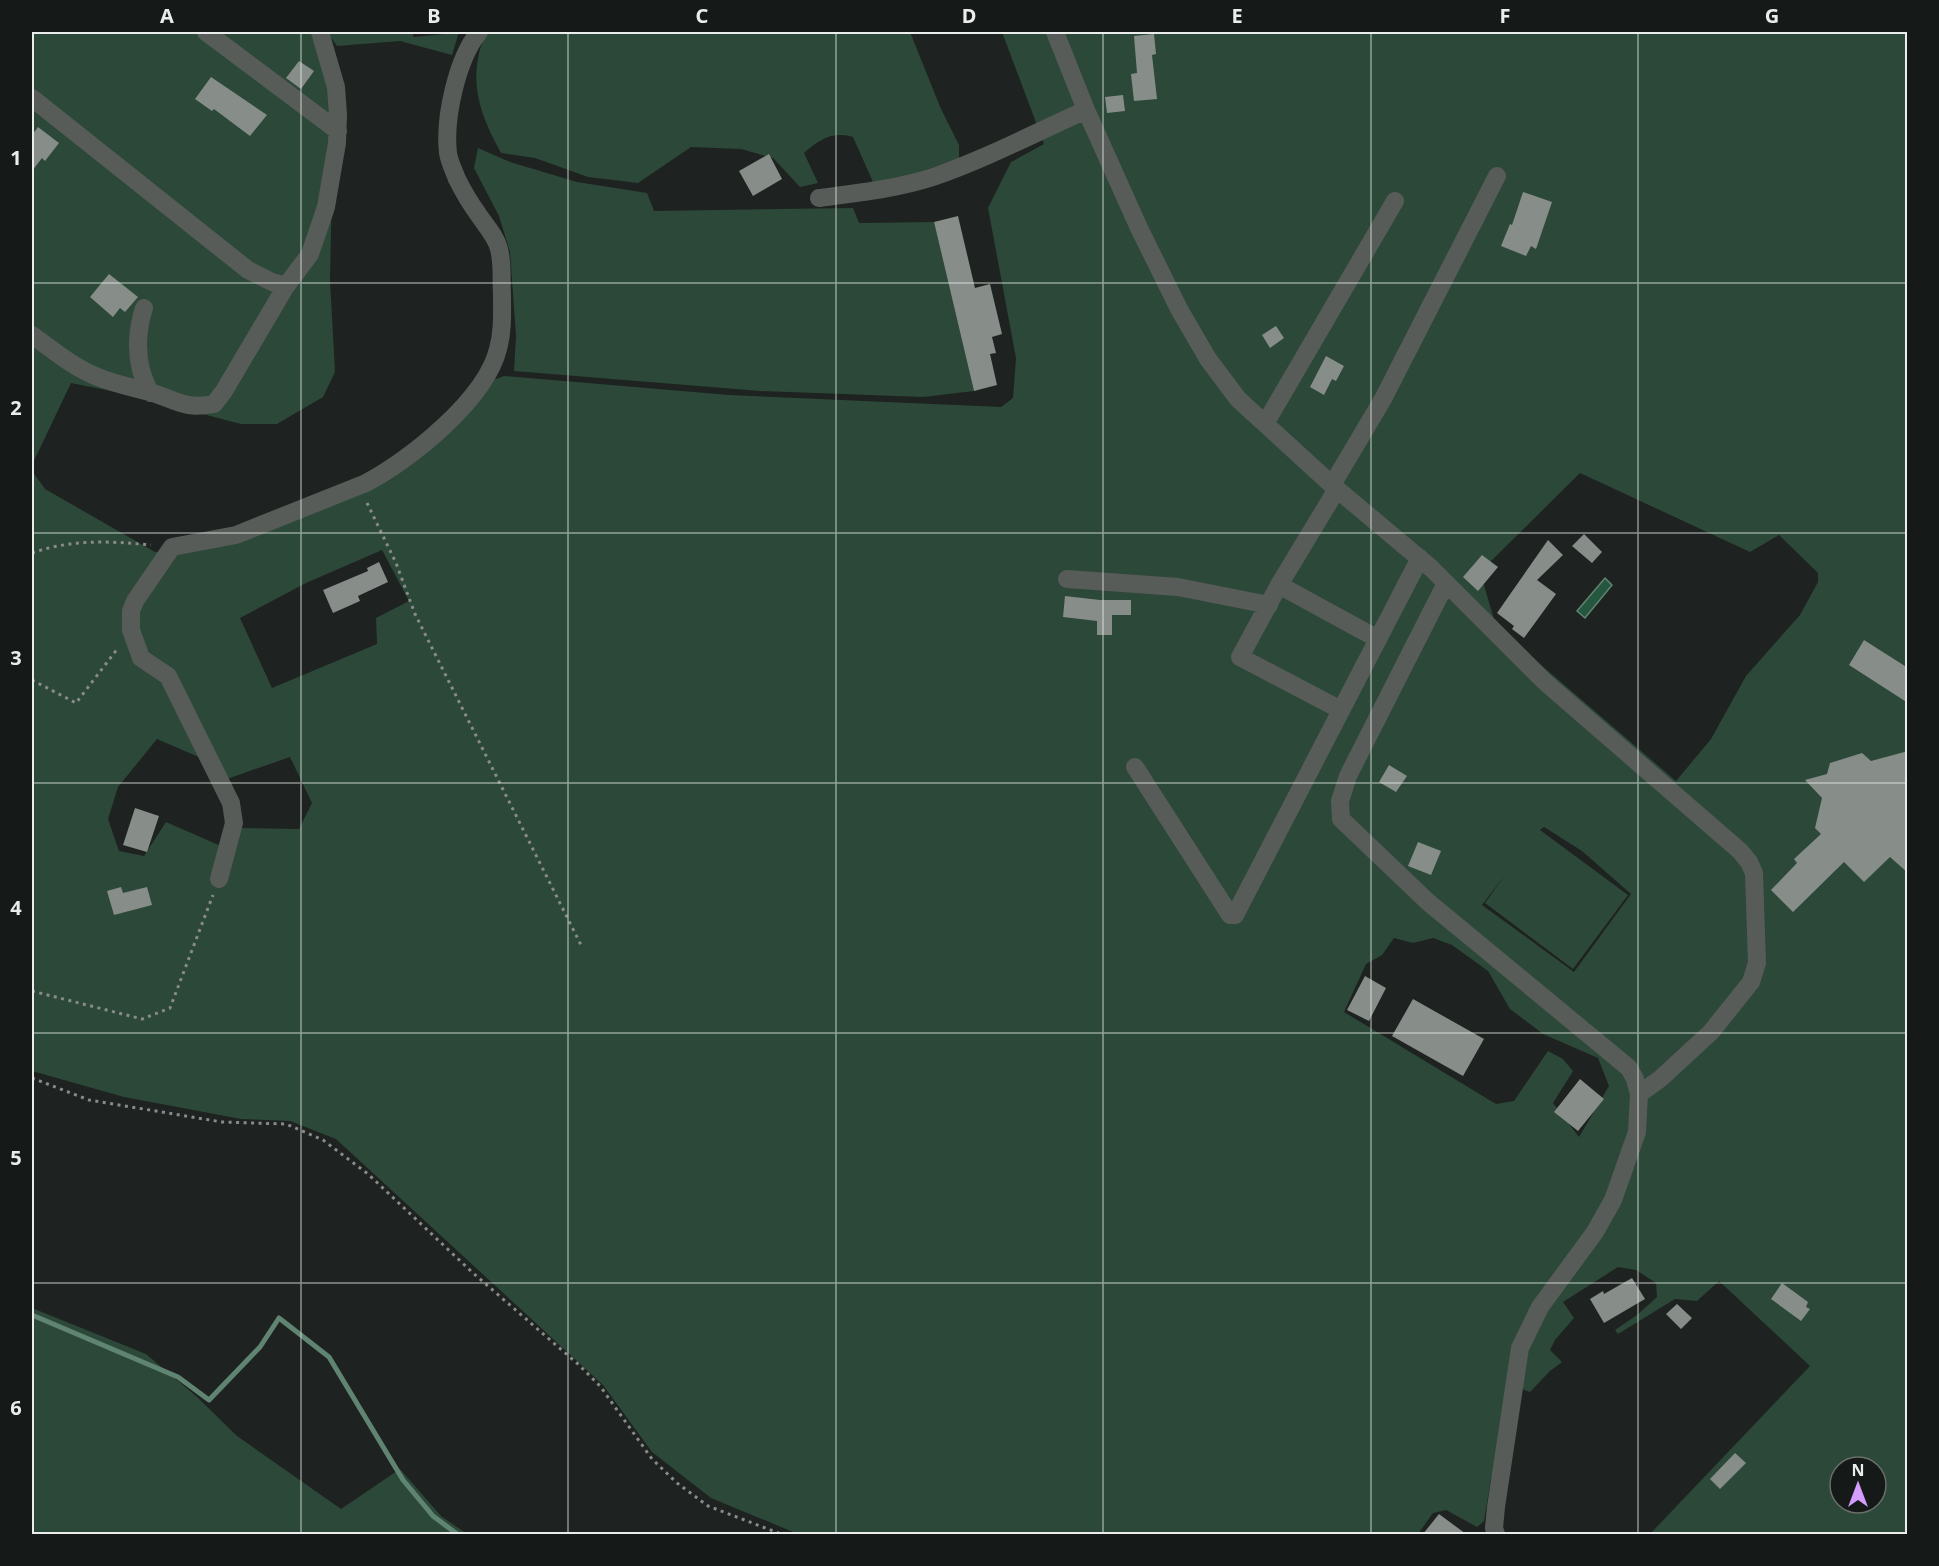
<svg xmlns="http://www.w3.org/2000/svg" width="1939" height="1566" font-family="'Noto Sans',sans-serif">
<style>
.green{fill:#2c4839;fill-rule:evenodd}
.water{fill:#25573e;stroke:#608472;stroke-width:1.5}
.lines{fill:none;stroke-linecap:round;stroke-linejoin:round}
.stream{stroke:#608472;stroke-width:5}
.building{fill:#878d89}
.path{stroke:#888b89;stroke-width:3;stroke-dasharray:3 4.5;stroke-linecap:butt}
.minor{stroke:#575c59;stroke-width:18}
.grid{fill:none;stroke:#eaedeb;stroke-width:1.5;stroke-opacity:0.55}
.neatline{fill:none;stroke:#eaedeb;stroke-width:2}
.grid-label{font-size:20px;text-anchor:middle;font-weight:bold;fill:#eaedeb}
</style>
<rect width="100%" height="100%" fill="#1e2220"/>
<path class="green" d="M 32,32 L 326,32 L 334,90 L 330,280 L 335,372 L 323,397 L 277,424 L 241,424 L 195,412 L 162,401 L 71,383 L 32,465 Z
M 327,32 L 412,32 L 414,37 L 444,34 L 445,32 L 459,32 L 452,55 L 400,41 L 337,46 Z
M 486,32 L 910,32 L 941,109 L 959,145 L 959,159 L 904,177 L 873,182 L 853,137 C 832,131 819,140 804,153 L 818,183 L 800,187 L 773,158 L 741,149 L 691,147 L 638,183 L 588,177 L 535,158 L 501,153 C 478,111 467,78 486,32 Z
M 1002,32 L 1907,32 L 1907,1534 L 1650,1534 L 1810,1366 L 1719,1281 L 1697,1301 L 1675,1299 L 1618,1334 L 1615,1330 L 1637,1315 L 1657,1297 L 1656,1283 L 1636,1270 L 1618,1267 L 1563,1302 L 1574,1318 L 1555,1340 L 1550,1350 L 1562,1362 L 1550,1371 L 1530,1392 L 1522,1389 L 1491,1479 L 1484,1521 L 1477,1527 L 1446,1510 L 1433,1513 L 1418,1534 L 798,1534 L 711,1498 L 652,1452 L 603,1385 L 336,1139 L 290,1121 L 241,1119 L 124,1097 L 32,1071 L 32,471 L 45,489 L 155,552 L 210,548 L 355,494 L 491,381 L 504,376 L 729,395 L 1001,407 L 1013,398 L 1016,358 L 988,208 L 1011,162 L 1044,144 ZM 1580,473 L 1750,552 L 1779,535 L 1818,573 L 1818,582 L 1800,615 L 1746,676 L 1711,739 L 1676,781 L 1540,664 L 1494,619 L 1480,572 ZM 382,550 L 409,601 L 376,618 L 377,644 L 272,688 L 240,618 L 306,583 ZM 157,739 L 201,758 L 227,779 L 290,757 L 312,803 L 299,829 L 241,828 L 221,846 L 166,822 L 144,856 L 119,851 L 108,819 L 118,787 ZM 1544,827 L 1582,851 L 1631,894 L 1574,972 L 1482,905 L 1505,875 L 1485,903 L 1573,969 L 1628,895 L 1540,830 ZM 1394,938 L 1413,943 L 1433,938 L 1452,945 L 1488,971 L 1510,1009 L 1543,1034 L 1598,1058 L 1609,1086 L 1579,1137 L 1553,1103 L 1573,1071 L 1563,1059 L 1548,1051 L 1514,1101 L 1496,1104 L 1344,1012 L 1366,964 L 1382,955 ZM 1840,1467 L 1876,1467 L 1876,1503 L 1840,1503 Z
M 478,148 L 510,162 L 577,182 L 647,193 L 654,211 L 853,208 L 859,223 L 934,222 L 974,391 L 923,397 L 760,391 L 514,371 L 516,336 L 510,252 L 499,216 L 474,168 Z
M 32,1308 L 146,1354 L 196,1396 L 237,1436 L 341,1509 L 400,1469 L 441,1516 L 467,1534 L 32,1534 Z"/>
<path class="water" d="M 1605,578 L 1612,585 L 1585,618 L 1577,611 Z"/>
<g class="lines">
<path class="stream" d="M 32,1315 L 178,1377 L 209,1400 L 260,1347 L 279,1318 L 329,1357 L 403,1480 L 433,1516 L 457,1534"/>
</g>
<path class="building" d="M 1154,34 L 1156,54 L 1152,55 L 1157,99 L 1134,101 L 1131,74 L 1137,73 L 1134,36 Z
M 299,61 L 314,71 L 301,89 L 286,78 Z
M 211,77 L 267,115 L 250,136 L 214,109 L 212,111 L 195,99 Z
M 1123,95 L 1125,111 L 1107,113 L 1105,97 Z
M 38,127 L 59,143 L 45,161 L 42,158 L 32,171 L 32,135 Z
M 769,154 L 782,179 L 753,196 L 739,171 Z
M 1523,192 L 1552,202 L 1536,249 L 1531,246 L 1526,256 L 1501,246 L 1510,224 L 1512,225 Z
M 958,216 L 975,288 L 990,284 L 1002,334 L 992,337 L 996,353 L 990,354 L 997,385 L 974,391 L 934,222 Z
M 109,274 L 138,297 L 125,312 L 120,308 L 113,317 L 90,297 Z
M 1276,326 L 1284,338 L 1270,348 L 1262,335 Z
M 1326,356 L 1344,366 L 1336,381 L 1332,379 L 1324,395 L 1310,387 Z
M 1584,534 L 1602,552 L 1592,563 L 1572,546 Z
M 1548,540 L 1563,555 L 1537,580 L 1556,594 L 1524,638 L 1512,629 L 1514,626 L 1497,613 Z
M 1482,555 L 1498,567 L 1478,591 L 1463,577 Z
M 379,562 L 388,582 L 358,596 L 360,601 L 333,613 L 323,590 L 368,571 L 367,568 Z
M 1065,596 L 1100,600 L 1131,600 L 1131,615 L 1112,615 L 1112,635 L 1097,635 L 1097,621 L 1063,617 Z
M 1864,640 L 1908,668 L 1908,703 L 1849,665 Z
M 1908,751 L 1908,873 L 1890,857 L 1864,882 L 1844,862 L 1793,912 L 1771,890 L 1797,863 L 1794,859 L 1821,834 L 1815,828 L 1822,798 L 1805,780 L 1827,774 L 1830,763 L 1862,753 L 1871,761 Z
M 1389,765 L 1407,776 L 1396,792 L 1379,782 Z
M 135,808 L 159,816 L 147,852 L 123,845 Z
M 1418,842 L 1441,851 L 1431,875 L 1408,866 Z
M 121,887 L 123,893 L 147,887 L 152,905 L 114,915 L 107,891 Z
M 1365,976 L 1386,988 L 1369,1021 L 1347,1010 Z
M 1413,999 L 1484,1039 L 1463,1076 L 1392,1036 Z
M 1580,1079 L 1604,1099 L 1578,1131 L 1554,1112 Z
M 1632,1278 L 1645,1299 L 1604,1323 L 1590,1299 L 1603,1291 L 1604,1294 Z
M 1782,1283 L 1808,1302 L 1806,1307 L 1810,1309 L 1801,1321 L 1771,1299 Z
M 1677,1304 L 1692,1318 L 1681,1329 L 1666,1314 Z
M 1735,1453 L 1746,1463 L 1720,1489 L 1710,1479 Z
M 1439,1514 L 1466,1534 L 1423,1534 Z"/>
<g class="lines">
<path class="path" d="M 367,503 L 396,563 L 415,614 L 582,947
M 32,553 C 72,539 109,541 151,545
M 32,680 L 76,703 L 118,648
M 32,991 L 142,1019 L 170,1008 L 213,895
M 32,1078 L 89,1100 L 222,1122 L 286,1124 L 323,1140 L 368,1174 L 473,1273 L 579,1365 L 600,1386 L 652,1459 L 677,1483 L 708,1506 L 781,1534"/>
<path class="minor" d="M 206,32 L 338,131
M 1055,32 L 1086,110 L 1139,228 L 1179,309 L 1208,359 L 1238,399 L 1332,485 L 1431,568 L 1545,682 L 1740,851 L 1749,862 L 1754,873 L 1757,963 L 1751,982 L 1711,1032 L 1660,1079 L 1639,1094
M 32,98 L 248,270 L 272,282 L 286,286
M 819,198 C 858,193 896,189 933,177 C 985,159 1035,133 1086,110
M 144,308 C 138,327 136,350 141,370 C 143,378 147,386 150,393
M 32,335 C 53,350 74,368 98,377 C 117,385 137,388 156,394 C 181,403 187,409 214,404 L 224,391 L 286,286 L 310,254 L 326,207 L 337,143 L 338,115 L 336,87 L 320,32
M 1265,424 L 1395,201
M 1332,485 L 1383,399 L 1497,176
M 1337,489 L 1279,585 L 1240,657 L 1341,710
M 1067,579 L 1178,587 L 1269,605
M 1446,583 L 1348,776 L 1340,801 L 1341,819 L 1428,902 L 1629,1068 L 1635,1079 L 1639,1094 L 1637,1132 L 1613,1200 L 1595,1232 L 1540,1307 L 1520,1348 L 1496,1507 L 1494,1528 L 1496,1534
M 1279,585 L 1378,639
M 1135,767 L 1230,915 L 1235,915 L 1420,558
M 219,879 L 234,823 L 231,803 L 168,676 L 141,658 L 131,630 L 131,611 L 135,601 L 172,547 L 236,535 L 366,483 C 410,460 486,399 498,349 C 503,331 502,313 502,295 C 501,280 503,264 499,249 C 496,236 485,225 478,214 C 470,203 463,191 457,179 C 454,171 449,161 448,153 C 444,118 457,59 479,32"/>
</g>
<path class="grid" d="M 301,32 L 301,1534M 568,32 L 568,1534M 836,32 L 836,1534M 1103,32 L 1103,1534M 1371,32 L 1371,1534M 1638,32 L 1638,1534M 32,283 L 1908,283M 32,533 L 1908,533M 32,783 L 1908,783M 32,1033 L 1908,1033M 32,1283 L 1908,1283"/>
<rect width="1939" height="1566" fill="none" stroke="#151917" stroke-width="66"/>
<g transform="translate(1858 1485)"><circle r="28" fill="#151917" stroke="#6a6e6c" stroke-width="1.5"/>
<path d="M0-4.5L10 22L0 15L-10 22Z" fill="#d39cfd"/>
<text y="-9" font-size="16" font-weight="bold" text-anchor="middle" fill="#eaedeb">N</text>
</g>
<rect x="33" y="33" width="1873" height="1500" class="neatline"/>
<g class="grid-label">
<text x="167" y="23">A</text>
<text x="434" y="23">B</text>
<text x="702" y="23">C</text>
<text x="969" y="23">D</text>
<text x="1237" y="23">E</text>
<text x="1505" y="23">F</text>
<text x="1772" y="23">G</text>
<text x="16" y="165">1</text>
<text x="16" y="415">2</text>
<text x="16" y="665">3</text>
<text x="16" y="915">4</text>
<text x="16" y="1165">5</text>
<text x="16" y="1415">6</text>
</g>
</svg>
